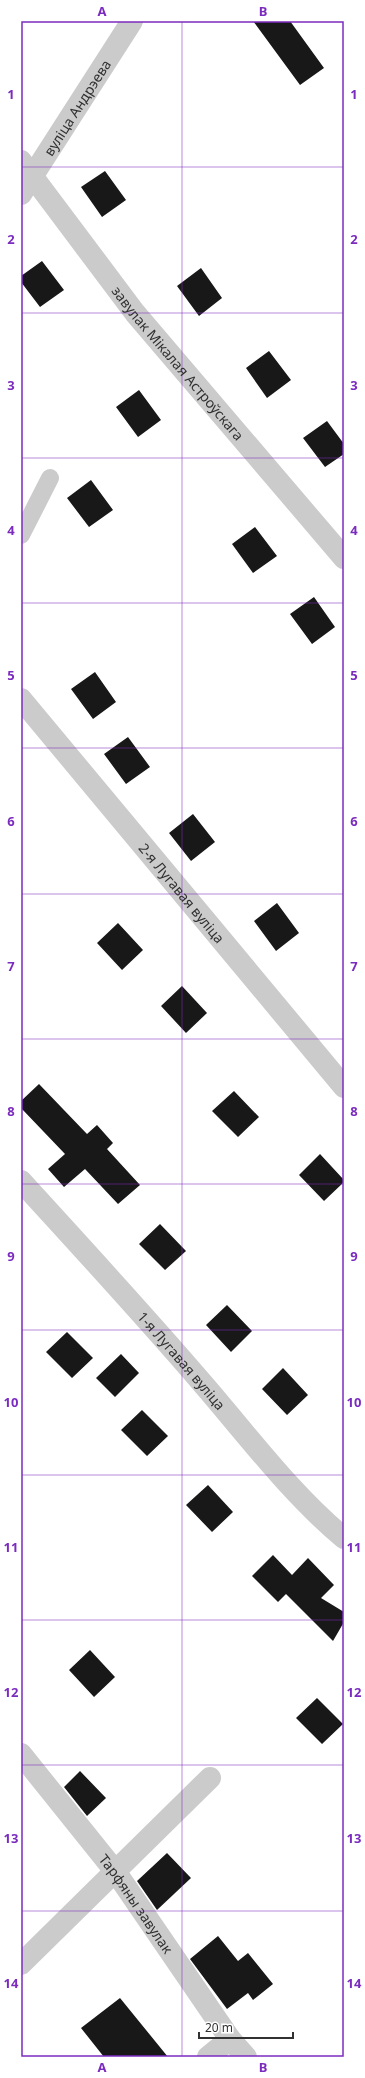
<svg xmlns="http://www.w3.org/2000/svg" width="365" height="2078" font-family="'Noto Sans',sans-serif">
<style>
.building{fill:#181818}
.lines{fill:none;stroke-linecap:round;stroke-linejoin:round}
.lane{stroke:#cbcbcb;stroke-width:18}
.street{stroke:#cbcbcb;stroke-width:22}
.grid{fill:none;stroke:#7b2cbf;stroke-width:1;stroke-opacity:0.55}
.labels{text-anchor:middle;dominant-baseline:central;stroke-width:4;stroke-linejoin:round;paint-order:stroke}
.street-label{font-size:14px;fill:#313131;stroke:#fff}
.neatline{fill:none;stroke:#7b2cbf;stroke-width:1.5}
.grid-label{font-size:13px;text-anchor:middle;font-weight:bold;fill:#7b2cbf}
</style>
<rect width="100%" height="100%" fill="#fff"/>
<path class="building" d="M 253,21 L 290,21 L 324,68 L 300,85 Z
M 105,171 L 126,200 L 102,217 L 81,187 Z
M 42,261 L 64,290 L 40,307 L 21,282 L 21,276 Z
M 201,268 L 222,298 L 199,316 L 177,286 Z
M 269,351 L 291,380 L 267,398 L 246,368 Z
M 139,390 L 161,420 L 138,437 L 116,407 Z
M 327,421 L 344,444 L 344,454 L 325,467 L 303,438 Z
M 91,480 L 113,510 L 89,527 L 67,498 Z
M 255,527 L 277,556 L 253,573 L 232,544 Z
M 314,597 L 335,627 L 312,644 L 290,614 Z
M 95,672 L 116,702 L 93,719 L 71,689 Z
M 128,737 L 150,767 L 126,784 L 104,754 Z
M 193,814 L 215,842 L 191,861 L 169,833 Z
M 277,903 L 299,933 L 276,951 L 254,921 Z
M 118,923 L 143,950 L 122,970 L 97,943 Z
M 182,986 L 207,1013 L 186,1033 L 161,1006 Z
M 39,1084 L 87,1134 L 97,1125 L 113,1143 L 107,1149 L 140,1185 L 118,1204 L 85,1169 L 64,1187 L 48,1169 L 65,1154 L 21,1108 L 21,1101 Z
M 234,1091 L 259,1117 L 238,1137 L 212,1111 Z
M 320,1154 L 344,1180 L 344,1182 L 324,1201 L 299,1175 Z
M 160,1224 L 186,1251 L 165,1270 L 139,1244 Z
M 227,1305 L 252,1331 L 231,1352 L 206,1325 Z
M 67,1332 L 93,1358 L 72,1378 L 46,1352 Z
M 121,1354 L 139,1373 L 115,1397 L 96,1378 Z
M 283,1368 L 308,1395 L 287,1415 L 262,1389 Z
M 142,1410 L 168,1436 L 147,1456 L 121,1430 Z
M 208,1485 L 233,1512 L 212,1532 L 186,1505 Z
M 273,1555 L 292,1575 L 308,1558 L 334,1585 L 321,1598 L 344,1612 L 344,1622 L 333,1641 L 286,1594 L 278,1602 L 252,1576 Z
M 90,1650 L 115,1677 L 94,1697 L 69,1670 Z
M 317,1698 L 343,1724 L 322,1744 L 296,1718 Z
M 80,1771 L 106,1798 L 87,1816 L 64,1787 Z
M 167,1853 L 191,1878 L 157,1910 L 137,1881 Z
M 218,1936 L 238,1961 L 248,1953 L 273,1984 L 253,2000 L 248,1993 L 227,2009 L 190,1959 Z
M 120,1998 L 168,2057 L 104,2057 L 81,2028 Z"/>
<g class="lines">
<path class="lane" d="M 21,535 L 50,478"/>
<g class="street">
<path id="s1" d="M 21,161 L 135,313 L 344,558"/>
<path id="s2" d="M 21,194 L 132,21"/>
<path id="s3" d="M 21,699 L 344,1087"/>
<path id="s4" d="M 21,1181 C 82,1248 144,1315 203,1384 C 248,1436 291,1494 344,1538"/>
<path id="s5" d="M 21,1754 L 115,1871 L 230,2039 L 246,2057"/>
<path d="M 21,1964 L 210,1778"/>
<path d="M 208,2057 L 230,2039"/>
</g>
</g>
<path class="grid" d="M 182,21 L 182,2057M 21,167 L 344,167M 21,313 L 344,313M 21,458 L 344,458M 21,603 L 344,603M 21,748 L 344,748M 21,894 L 344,894M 21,1039 L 344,1039M 21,1184 L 344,1184M 21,1330 L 344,1330M 21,1475 L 344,1475M 21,1620 L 344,1620M 21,1765 L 344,1765M 21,1911 L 344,1911"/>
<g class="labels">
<g class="street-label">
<text stroke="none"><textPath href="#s2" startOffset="103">вуліца Андрэева</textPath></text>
<text stroke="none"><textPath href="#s1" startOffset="256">завулак Мікалая Астроўскага</textPath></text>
<text stroke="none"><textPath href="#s3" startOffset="252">2-я Лугавая вуліца</textPath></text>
<text stroke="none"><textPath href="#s4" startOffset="241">1-я Лугавая вуліца</textPath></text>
<text stroke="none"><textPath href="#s5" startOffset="189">Тарфяны завулак</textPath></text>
</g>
</g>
<rect width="365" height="2078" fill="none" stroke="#ffffff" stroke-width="44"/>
<path d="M199 2032v6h94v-6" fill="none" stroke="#313131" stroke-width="2"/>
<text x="205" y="2032" font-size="12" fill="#313131" stroke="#ffffff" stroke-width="3" paint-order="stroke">20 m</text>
<rect x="22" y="22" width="321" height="2034" class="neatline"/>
<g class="grid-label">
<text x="102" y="16">A</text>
<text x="263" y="16">B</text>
<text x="11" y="99">1</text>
<text x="354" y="99">1</text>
<text x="11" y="244">2</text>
<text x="354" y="244">2</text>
<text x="11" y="390">3</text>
<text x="354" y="390">3</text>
<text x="11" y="535">4</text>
<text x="354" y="535">4</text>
<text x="11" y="680">5</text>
<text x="354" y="680">5</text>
<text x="11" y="826">6</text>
<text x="354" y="826">6</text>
<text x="11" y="971">7</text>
<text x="354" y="971">7</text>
<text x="11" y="1116">8</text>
<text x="354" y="1116">8</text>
<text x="11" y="1261">9</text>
<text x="354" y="1261">9</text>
<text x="11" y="1407">10</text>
<text x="354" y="1407">10</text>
<text x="11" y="1552">11</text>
<text x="354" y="1552">11</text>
<text x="11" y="1697">12</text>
<text x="354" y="1697">12</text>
<text x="11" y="1843">13</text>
<text x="354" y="1843">13</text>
<text x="11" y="1988">14</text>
<text x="354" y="1988">14</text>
<text x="102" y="2072">A</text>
<text x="263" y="2072">B</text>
</g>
</svg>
